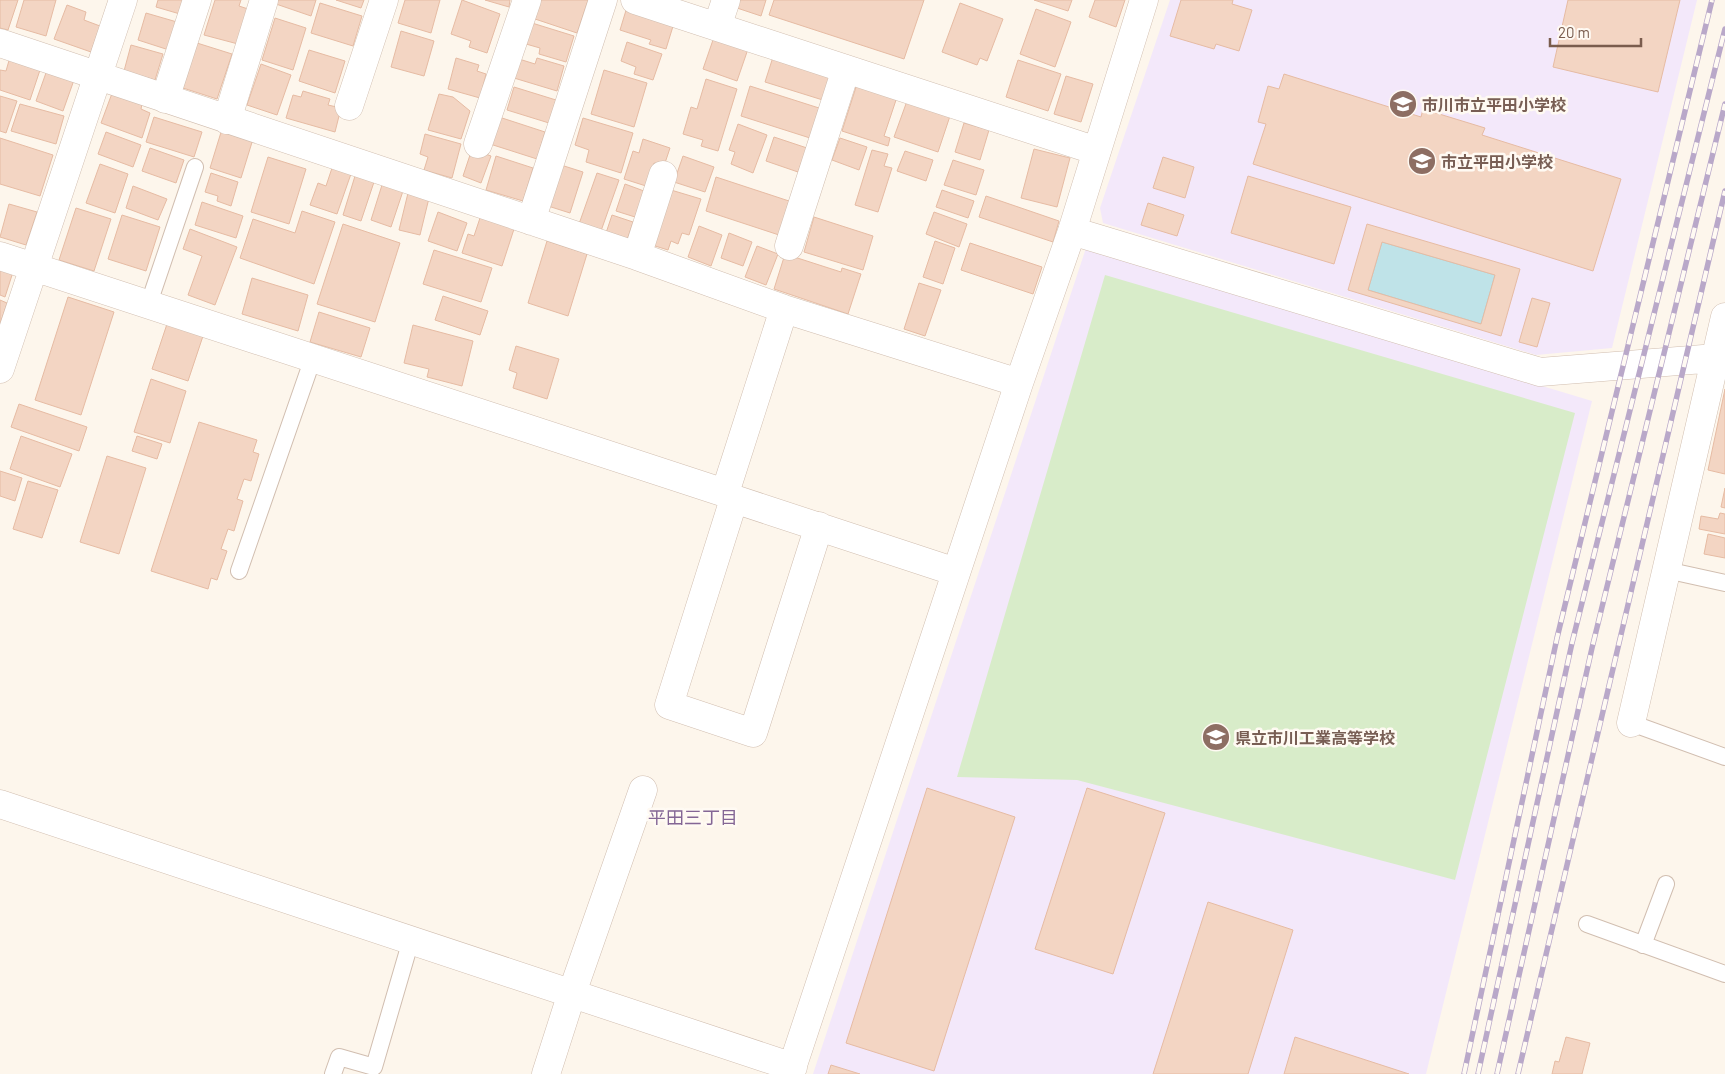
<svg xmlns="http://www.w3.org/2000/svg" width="1725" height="1074" font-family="Barlow,'Noto Sans JP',sans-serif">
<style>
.education{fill:#f3e8fa}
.green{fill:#d8ecc9}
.water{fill:#bfe3e8;stroke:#a5d3da}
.building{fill:#f3d5c3;stroke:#e6bba3;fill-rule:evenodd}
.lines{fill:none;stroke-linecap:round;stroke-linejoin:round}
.lane-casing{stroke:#d1beb0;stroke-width:18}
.street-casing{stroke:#d1beb0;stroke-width:29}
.lane{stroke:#fff;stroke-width:16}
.street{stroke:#fff;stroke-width:28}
.rail-casing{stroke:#b9a8c9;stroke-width:5.5}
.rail{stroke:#fffaf3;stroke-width:4;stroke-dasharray:11;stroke-linecap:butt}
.labels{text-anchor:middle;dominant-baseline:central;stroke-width:5;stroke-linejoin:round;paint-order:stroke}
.education-label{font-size:16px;font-weight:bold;fill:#785e54;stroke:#fffaf3;text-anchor:start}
.neighbourhood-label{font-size:18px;fill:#846695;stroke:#fffaf3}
</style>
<rect width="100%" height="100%" fill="#fdf6ec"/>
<path class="education" d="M 1170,0 L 1697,0 L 1612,348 L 1536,355 L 1103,223 L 1100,208 Z
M 1086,248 L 1592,401 L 1426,1074 L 813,1074 Z"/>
<path class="green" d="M 1105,275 L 1575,413 L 1455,880 L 1077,780 L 957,777 Z"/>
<path class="water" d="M 1382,242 L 1495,275 L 1481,324 L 1368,290 Z"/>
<path class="building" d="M 0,0 L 18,0 L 8,30 L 0,28 Z
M 24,0 L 56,0 L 46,36 L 16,27 Z
M 158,0 L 185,0 L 180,14 L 156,7 Z
M 215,0 L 241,0 L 239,6 L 248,9 L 238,44 L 204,35 Z
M 278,0 L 316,0 L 311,16 L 276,4 Z
M 336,0 L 364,0 L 361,8 Z
M 405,0 L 440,0 L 431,33 L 398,23 Z
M 462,0 L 500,14 L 487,53 L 469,47 L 471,41 L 451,34 Z
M 485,0 L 510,0 L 509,7 Z
M 541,0 L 588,0 L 577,33 L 535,19 Z
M 740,0 L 766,0 L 761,16 L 737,8 Z
M 774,0 L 924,0 L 904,59 L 769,15 Z
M 1034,0 L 1072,0 L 1068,11 Z
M 1095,0 L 1125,0 L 1116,27 L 1089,17 Z
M 1181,0 L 1233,0 L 1232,4 L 1252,10 L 1239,51 L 1216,44 L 1214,49 L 1170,36 Z
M 1568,0 L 1680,0 L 1658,92 L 1553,67 Z
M 320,3 L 362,16 L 353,46 L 311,33 Z
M 960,3 L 1003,19 L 987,61 L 980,58 L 977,65 L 942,52 Z
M 67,5 L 86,12 L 84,20 L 100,26 L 91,52 L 54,39 Z
M 627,7 L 674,23 L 666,49 L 649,44 L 651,40 L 620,30 Z
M 1036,9 L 1071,22 L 1055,67 L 1020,54 Z
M 146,13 L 177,22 L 169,50 L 138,40 Z
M 275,18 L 306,28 L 293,70 L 262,60 Z
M 532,23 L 574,36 L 566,62 L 539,54 L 540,48 L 526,44 Z
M 401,31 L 434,41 L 424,76 L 391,67 Z
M 714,37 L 748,49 L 737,81 L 703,69 Z
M 627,42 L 662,54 L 653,80 L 634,74 L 636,67 L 621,61 Z
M 197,43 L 232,54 L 217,99 L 183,88 Z
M 131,45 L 163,54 L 155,80 L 124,71 Z
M 309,50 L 345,61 L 335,93 L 299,81 Z
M 10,57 L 41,67 L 30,100 L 0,90 L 0,70 L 6,71 Z
M 773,57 L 834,76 L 826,101 L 765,82 Z
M 456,58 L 479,65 L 477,71 L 486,74 L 480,98 L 448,89 Z
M 537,58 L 564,66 L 557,91 L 514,78 L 519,59 L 535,64 Z
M 1018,60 L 1061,74 L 1048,111 L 1006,97 Z
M 261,64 L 291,75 L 277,115 L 247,105 Z
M 47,70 L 74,80 L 63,111 L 36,101 Z
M 604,70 L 647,83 L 634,127 L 591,114 Z
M 1284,74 L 1421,117 L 1423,109 L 1485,128 L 1482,135 L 1621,179 L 1593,271 L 1253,164 L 1266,124 L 1258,122 L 1268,86 L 1279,89 Z
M 1066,76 L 1093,84 L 1081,122 L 1054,114 Z
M 706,79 L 737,89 L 718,151 L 701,146 L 703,140 L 683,134 L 691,107 L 697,109 Z
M 857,84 L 897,97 L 884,136 L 890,138 L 888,146 L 842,131 Z
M 750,86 L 819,108 L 810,138 L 741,116 Z
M 514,87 L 556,100 L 549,123 L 507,110 Z
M 114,88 L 142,104 L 141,109 L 150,113 L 142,138 L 101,123 Z
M 303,91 L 330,99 L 328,105 L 341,108 L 335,132 L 286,118 L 293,95 L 301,97 Z
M 439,94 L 453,97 L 470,111 L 461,139 L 428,130 Z
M 0,96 L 17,101 L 6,133 L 0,131 Z
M 907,101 L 950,116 L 938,152 L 894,137 Z
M 20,104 L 64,116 L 56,144 L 11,131 Z
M 154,117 L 202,132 L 194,157 L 146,142 Z
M 499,117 L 545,132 L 537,159 L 490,144 Z
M 583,118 L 633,133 L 621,173 L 586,162 L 589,150 L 575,145 Z
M 964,123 L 989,130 L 980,160 L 955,152 Z
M 738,124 L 767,135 L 753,173 L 731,164 L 735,152 L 729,150 Z
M 222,129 L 253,139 L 241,178 L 210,168 Z
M 106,132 L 141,145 L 133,167 L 98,154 Z
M 425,134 L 461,144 L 452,178 L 424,170 L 428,157 L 420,154 Z
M 774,137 L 807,148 L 798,172 L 766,161 Z
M 0,138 L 53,155 L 40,196 L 0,184 Z
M 840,138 L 867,147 L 859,170 L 832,160 Z
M 643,139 L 670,148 L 664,166 L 654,163 L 646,186 L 624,179 L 633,151 L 639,153 Z
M 150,148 L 184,160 L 176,183 L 142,171 Z
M 472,149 L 491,156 L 481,183 L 463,176 Z
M 1034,149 L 1070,158 L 1057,207 L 1021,198 Z
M 872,150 L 888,154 L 884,166 L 892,168 L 878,212 L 855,205 Z
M 905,151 L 933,160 L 926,181 L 897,171 Z
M 496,156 L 533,168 L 523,201 L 486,190 Z
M 683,156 L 714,167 L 705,192 L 674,182 Z
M 268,157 L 306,169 L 289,224 L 251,212 Z
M 1163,157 L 1194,167 L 1185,198 L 1153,188 Z
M 953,160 L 984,170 L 976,195 L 944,185 Z
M 100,164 L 128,174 L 115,213 L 86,203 Z
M 333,165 L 352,171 L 337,214 L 310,205 L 318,183 L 326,186 Z
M 561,165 L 583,172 L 570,213 L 548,206 Z
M 211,173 L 238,182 L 231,206 L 217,201 L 218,196 L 205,192 Z
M 597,173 L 619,180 L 601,231 L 579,224 Z
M 355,176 L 374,182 L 361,221 L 343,215 Z
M 1248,176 L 1351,207 L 1334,264 L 1231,233 Z
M 716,177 L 789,201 L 779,235 L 706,211 Z
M 625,184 L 644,191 L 635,217 L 616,211 Z
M 382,185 L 403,191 L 391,227 L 371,220 Z
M 133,186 L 167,199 L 158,220 L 126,208 Z
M 671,190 L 701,199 L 689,235 L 682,233 L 678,244 L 671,241 L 668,250 L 652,245 Z
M 942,190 L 974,201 L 968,218 L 936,207 Z
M 408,193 L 429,198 L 420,235 L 399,230 Z
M 986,196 L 1059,221 L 1053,242 L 979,217 Z
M 202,202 L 243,216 L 236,238 L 195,225 Z
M 1148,203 L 1184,215 L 1177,236 L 1141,225 Z
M 9,204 L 37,212 L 26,245 L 0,237 Z
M 76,208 L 111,219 L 94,271 L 59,260 Z
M 302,211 L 335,222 L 314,284 L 240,258 L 253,219 L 295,233 Z
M 438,212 L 467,223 L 457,251 L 428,241 Z
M 934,212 L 967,224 L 959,247 L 926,234 Z
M 122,215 L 160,227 L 146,271 L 108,259 Z
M 481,215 L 515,226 L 502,266 L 462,253 L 468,234 L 474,236 Z
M 612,215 L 633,222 L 627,240 L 606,233 Z
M 814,217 L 873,236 L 863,270 L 804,252 Z
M 343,224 L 400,243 L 375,322 L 317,304 Z
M 1367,224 L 1520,269 L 1501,336 L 1348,290 ZM 1382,242 L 1495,275 L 1481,324 L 1368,290 Z
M 699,226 L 722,235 L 711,266 L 688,257 Z
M 190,229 L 237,247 L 215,305 L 188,295 L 202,256 L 183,249 Z
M 729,233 L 752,242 L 743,266 L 721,258 Z
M 547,241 L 587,254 L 568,316 L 528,303 Z
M 935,241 L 955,248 L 943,284 L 923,277 Z
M 970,243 L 1042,267 L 1033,294 L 961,270 Z
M 757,246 L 778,254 L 766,285 L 745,277 Z
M 434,250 L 492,268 L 481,302 L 423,284 Z
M 785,254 L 841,272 L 842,268 L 861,274 L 848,314 L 774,289 Z
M 0,268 L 13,272 L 5,297 L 0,295 Z
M 252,278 L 308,295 L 298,331 L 242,314 Z
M 919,283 L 941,290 L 925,336 L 904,329 Z
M 443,296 L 488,311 L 480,335 L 435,320 Z
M 68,297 L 114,312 L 81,415 L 35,400 Z
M 1532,298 L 1550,303 L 1537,347 L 1519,342 Z
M 0,300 L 7,303 L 0,324 Z
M 319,312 L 370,328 L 361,357 L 310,342 Z
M 167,324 L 203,336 L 188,381 L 152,369 Z
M 413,325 L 473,341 L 462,386 L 427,377 L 429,369 L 404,363 Z
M 516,346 L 559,359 L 547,399 L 513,388 L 517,373 L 509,370 Z
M 151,379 L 186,391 L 170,443 L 134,432 Z
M 1725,389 L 1725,474 L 1708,470 Z
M 19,404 L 87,427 L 79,451 L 11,427 Z
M 199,422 L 257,440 L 253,452 L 259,454 L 251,481 L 244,479 L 237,499 L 243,501 L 234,531 L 228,529 L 221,549 L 227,551 L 217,580 L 211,578 L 208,589 L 151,571 Z
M 21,436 L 72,454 L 60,487 L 10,469 Z
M 137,436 L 162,444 L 157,459 L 132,451 Z
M 107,456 L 146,468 L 119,554 L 80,542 Z
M 0,471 L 22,478 L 15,501 L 0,496 Z
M 28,481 L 58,490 L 42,538 L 13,529 Z
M 1725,488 L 1725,508 L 1721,507 Z
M 1720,513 L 1725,514 L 1725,534 L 1699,529 L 1701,516 L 1718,519 Z
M 1708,534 L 1725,538 L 1725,558 L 1704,554 Z
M 927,788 L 1015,817 L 934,1071 L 846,1043 Z
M 1087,788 L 1165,813 L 1113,974 L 1035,949 Z
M 1208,902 L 1293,930 L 1248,1074 L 1153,1074 Z
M 1295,1037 L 1409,1074 L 1284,1074 Z
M 1566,1037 L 1590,1043 L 1582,1074 L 1552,1074 L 1555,1061 L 1559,1062 Z
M 831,1065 L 860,1074 L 828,1074 Z"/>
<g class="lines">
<defs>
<path id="lane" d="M 149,303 L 195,167
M 1666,570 L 1725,583
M 239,571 L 313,358
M 1631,723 L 1725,757
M 1587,924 L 1725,974
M 1643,945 L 1666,884
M 333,1074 L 339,1057 L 374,1067 L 411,940"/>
<path id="street" d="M 635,0 L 1097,151
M 717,27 L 726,0
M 0,43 L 637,256 L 784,309 L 1019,383
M 165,99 L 197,0
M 349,106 L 384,0
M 227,120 L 264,0
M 478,144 L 527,0
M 531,221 L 603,0
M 1072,231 L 1540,372 L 1716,358 L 1725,360
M 789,246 L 846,69
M 0,256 L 725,493 L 734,499 L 956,572
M 637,256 L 663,175
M 0,369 L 123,0
M 725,493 L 784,309
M 734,499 L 669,705 L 753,733 L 819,526
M 1631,723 L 1725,317
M 0,804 L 793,1067
M 546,1074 L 572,993 L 643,790
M 790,1074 L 1019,383 L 1072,231 L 1144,0"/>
</defs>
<use href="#lane" class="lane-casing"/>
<use href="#street" class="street-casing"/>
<use href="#lane" class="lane"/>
<use href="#street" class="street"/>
<defs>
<path id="rail" d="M 1464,1074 L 1557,638 L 1712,0
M 1478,1074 L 1572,643 L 1725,29
M 1497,1074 L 1592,648 L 1725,104
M 1518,1074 L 1725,191"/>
</defs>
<use href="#rail" class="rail-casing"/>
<use href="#rail" class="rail"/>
</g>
<defs>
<symbol id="school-disc" viewBox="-11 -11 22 22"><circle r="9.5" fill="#8d6e63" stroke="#fffaf3"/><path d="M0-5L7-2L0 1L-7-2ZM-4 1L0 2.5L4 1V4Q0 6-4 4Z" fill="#fff"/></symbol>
</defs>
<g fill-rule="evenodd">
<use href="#school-disc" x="1387" y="88" width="32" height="32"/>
<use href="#school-disc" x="1406" y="145" width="32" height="32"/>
<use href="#school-disc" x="1200" y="721" width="32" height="32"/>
</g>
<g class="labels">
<g class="education-label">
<text x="1422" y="104">市川市立平田小学校</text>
<text x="1441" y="161">市立平田小学校</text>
<text x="1235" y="737">県立市川工業高等学校</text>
</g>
<g class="neighbourhood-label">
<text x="693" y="817">平田三丁目</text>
</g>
</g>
<path d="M1550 38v8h91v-8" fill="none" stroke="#7a5c4d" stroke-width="2.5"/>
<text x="1558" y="38" font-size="15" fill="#7a5c4d" stroke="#fffaf3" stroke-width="4" paint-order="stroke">20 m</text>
</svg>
